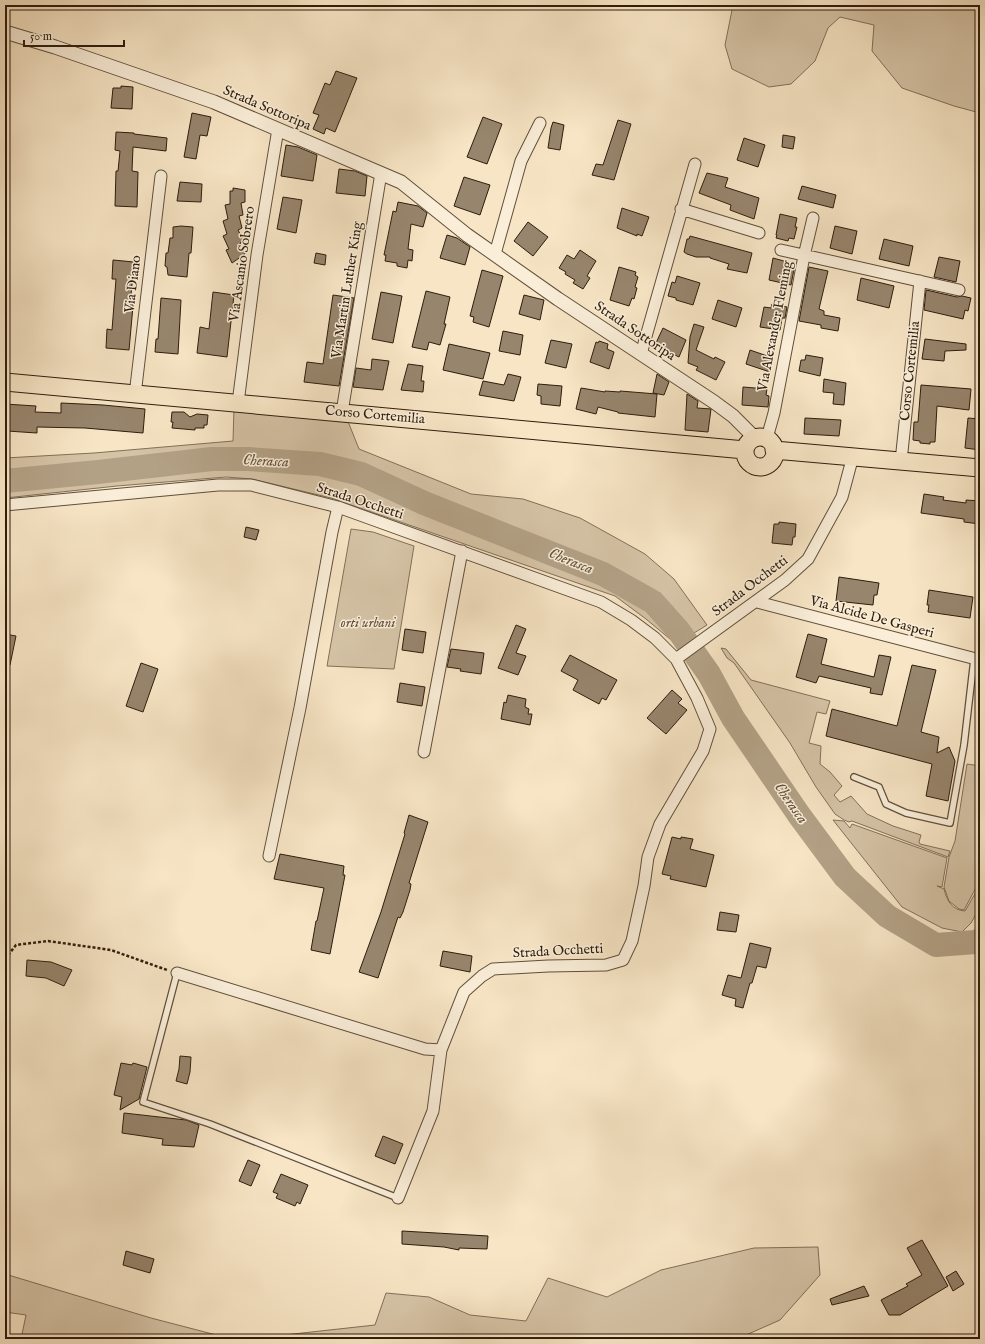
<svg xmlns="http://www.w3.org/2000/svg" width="985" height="1344" font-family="'IM FELL English',serif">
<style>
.green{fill:#d5c3a6;stroke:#82705a}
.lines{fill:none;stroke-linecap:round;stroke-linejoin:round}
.river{stroke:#b3a186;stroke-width:24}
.building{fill:#97856d;stroke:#2e1d0d}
.service-casing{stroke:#604f3b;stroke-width:8}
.minor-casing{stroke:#604f3b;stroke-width:13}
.tertiary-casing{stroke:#604f3b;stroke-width:15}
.primary-casing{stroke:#2e1d0d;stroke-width:19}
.path{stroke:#2e1d0d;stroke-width:2.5;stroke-dasharray:3 2;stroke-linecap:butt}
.service{stroke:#faeed9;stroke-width:5.5}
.minor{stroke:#faeed9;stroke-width:11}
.tertiary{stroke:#faeed9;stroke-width:13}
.primary{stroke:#f7e5c5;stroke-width:17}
.labels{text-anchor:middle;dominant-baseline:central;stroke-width:3;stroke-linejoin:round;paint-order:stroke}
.street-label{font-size:14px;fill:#2e1d0d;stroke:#faeed9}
.park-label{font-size:14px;font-style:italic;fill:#604f3b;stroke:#faeed9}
.water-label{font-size:15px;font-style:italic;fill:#63523d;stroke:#faeed9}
</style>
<rect width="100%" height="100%" fill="#f7e5c5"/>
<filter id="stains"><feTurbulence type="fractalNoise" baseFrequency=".005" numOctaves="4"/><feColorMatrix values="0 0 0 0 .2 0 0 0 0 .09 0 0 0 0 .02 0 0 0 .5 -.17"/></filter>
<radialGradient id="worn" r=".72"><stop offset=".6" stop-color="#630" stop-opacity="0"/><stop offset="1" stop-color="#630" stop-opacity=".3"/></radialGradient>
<path class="green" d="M 733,5 L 980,5 L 980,113 L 954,106 L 902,88 L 872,51 L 874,25 L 840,17 L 828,28 L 815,61 L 791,84 L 769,87 L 732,69 L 725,45 Z
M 234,408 L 347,419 L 359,449 L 471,494 L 523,499 L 580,518 L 645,554 L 674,579 L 707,625 L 676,644 L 646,619 L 615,596 L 331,498 L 252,479 L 226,477 L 117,486 L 5,498 L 5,458 L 94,453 L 233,441 Z
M 351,529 L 373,532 L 414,546 L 394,669 L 327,666 Z
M 721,648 L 726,649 L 751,680 L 830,701 L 826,714 L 817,712 L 809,743 L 821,746 L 820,764 L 830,772 L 842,786 L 834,795 L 840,802 L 851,796 L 867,814 L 893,826 L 921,835 L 919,842 L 920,844 L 950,851 L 948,857 L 852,821 L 849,822 L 844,820 L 835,814 L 816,787 L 790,743 L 734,663 L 727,658 Z
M 967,764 L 980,766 L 980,880 L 964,910 L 959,909 L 949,901 L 944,887 L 949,857 L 955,841 Z
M 833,820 L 844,821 L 850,828 L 852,824 L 947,858 L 942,887 L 937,886 L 944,889 C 947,901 952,910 965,911 L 976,892 L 980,894 L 980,907 L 971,923 L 962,932 L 942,928 L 902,907 Z
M 818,1247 L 820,1275 L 780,1320 L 737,1339 L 21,1339 L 26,1315 L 5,1312 L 5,1274 L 151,1318 L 224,1337 L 284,1335 L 375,1325 L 386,1293 L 429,1297 L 470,1315 L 526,1321 L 548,1278 L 607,1297 L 661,1270 L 754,1248 Z"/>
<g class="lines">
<path class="river" d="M 5,481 L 98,472 L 212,459 L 248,459 L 320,464 L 361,474 L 424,503 L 603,574 L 653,602 L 678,630 L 709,674 L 733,718 L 799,815 L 845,877 L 887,916 L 936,945 L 976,942 L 980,940"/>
</g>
<path class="building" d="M 336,71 L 357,78 L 335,132 L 326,128 L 324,134 L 313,129 L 319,115 L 313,113 L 325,83 L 330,85 Z
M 121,86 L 133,87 L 132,109 L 111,108 L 113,88 L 121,88 Z
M 192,113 L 211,117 L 207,136 L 200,135 L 196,159 L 184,157 Z
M 483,117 L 502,124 L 487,164 L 467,157 Z
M 618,120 L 631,124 L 614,180 L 592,175 L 596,164 L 603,165 Z
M 553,122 L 564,125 L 560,150 L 548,148 L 551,128 Z
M 116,132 L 134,133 L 134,134 L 167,138 L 166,151 L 133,147 L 132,171 L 138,172 L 137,207 L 115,206 L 116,171 L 118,171 L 120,151 L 115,150 Z
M 783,135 L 795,137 L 793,149 L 782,147 Z
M 744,138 L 765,145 L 758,167 L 737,160 Z
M 286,145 L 298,147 L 317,155 L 313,181 L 281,176 Z
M 339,169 L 355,171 L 367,176 L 365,196 L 336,193 Z
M 707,173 L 728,178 L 725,187 L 759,198 L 754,219 L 730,210 L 731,205 L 699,193 Z
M 464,177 L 490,185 L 480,215 L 454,206 Z
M 180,182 L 202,184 L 201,202 L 177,201 Z
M 802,186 L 836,195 L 833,208 L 798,199 Z
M 233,188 L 245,190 L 245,202 L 241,203 L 243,215 L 239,216 L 242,228 L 238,230 L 244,241 L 240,243 L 245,254 L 232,263 L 226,250 L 229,249 L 223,236 L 227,234 L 223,221 L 228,219 L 225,205 L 230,204 L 230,191 L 233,191 Z
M 283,197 L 302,200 L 296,233 L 277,229 Z
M 398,202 L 418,206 L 427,213 L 423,227 L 411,224 L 408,249 L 413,250 L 412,261 L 408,260 L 407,268 L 397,266 L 397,263 L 385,261 L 386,255 L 384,255 L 393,211 L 396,212 Z
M 622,208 L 649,217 L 642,236 L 637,234 L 637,236 L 617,228 Z
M 780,214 L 797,218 L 795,227 L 797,227 L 794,239 L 789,238 L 788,241 L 776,238 L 777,235 L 776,235 Z
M 528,222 L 548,237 L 533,256 L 514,241 Z
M 181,226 L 193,227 L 191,253 L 189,253 L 187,277 L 168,275 L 167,267 L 165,266 L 166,253 L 168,253 L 170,238 L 173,238 L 173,227 Z
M 835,226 L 857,231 L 852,254 L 830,248 Z
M 447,235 L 457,238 L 470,247 L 465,265 L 440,258 Z
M 690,236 L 752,253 L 747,273 L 727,269 L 729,264 L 710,258 L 710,257 L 696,257 L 687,254 L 684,252 L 687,239 L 689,239 Z
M 884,239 L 913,246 L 909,266 L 879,259 Z
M 580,250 L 596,261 L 587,276 L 590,278 L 583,289 L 573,283 L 575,280 L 565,274 L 566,272 L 559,268 L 567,255 L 574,259 Z
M 316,253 L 326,255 L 325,265 L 314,263 Z
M 939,257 L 960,261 L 956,282 L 934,277 Z
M 773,258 L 795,264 L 791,285 L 769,280 Z
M 113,260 L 134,262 L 131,295 L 134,295 L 129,350 L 106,348 L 107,329 L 112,330 L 116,279 L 112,279 Z
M 619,267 L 636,272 L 635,275 L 638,277 L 635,287 L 637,288 L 634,299 L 632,298 L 629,306 L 610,300 Z
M 809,267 L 828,271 L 819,309 L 824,311 L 824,315 L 840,318 L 838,331 L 821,328 L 821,325 L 799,321 Z
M 482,270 L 503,276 L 489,327 L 473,322 L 474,317 L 470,316 Z
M 677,276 L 700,283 L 693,305 L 676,300 L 676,298 L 668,296 L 672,282 L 675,283 Z
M 861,278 L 894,286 L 889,308 L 857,300 Z
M 926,290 L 957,297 L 962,296 L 971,298 L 968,311 L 965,310 L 963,319 L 924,310 Z
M 426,291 L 450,297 L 444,324 L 446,324 L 440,345 L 429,342 L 427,350 L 412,347 Z
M 213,292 L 234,295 L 227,357 L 197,353 L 200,327 L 209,329 Z
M 381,292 L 402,296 L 393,343 L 372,339 Z
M 333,295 L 354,298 L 339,386 L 304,382 L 307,362 L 323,364 Z
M 524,295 L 544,300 L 540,320 L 519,314 Z
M 161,298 L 181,300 L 178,354 L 155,352 L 156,339 L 158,339 Z
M 718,300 L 742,308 L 736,327 L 712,319 Z
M 772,304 L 787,307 L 785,318 L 782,318 L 780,330 L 760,327 L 764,307 L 771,308 Z
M 694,324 L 704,327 L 696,350 L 714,359 L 715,357 L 725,362 L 716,380 L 696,370 L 698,367 L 688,363 L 690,337 Z
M 663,328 L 686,340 L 679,357 L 655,345 Z
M 503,331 L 523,335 L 520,355 L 499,351 Z
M 925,339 L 966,344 L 966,350 L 945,351 L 944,361 L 922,359 Z
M 551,340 L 572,344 L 566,368 L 545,363 Z
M 599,341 L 608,344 L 607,349 L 614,352 L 609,369 L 590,362 L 596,342 L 598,343 Z
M 449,344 L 490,353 L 483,379 L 443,370 Z
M 750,350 L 773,358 L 770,372 L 746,364 Z
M 806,355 L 823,358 L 820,376 L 799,371 L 801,360 L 805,360 Z
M 372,359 L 389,361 L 383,390 L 353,387 L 356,368 L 371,370 Z
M 408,364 L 423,366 L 421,381 L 424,381 L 423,392 L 401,390 Z
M 508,374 L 521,377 L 514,401 L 479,395 L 483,381 L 504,385 Z
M 657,374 L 669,382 L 664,395 L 653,393 Z
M 824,379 L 846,383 L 844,405 L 833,404 L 834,393 L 823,392 Z
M 538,384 L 562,386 L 560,406 L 541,404 L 541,396 L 537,395 Z
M 921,385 L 971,389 L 969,410 L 937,406 L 935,442 L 930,442 L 930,444 L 920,443 L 920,441 L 913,440 L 914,422 L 918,422 Z
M 743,387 L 767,389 L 766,395 L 769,396 L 768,407 L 742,405 Z
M 581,388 L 605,392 L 605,391 L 620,392 L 620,391 L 657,394 L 655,417 L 618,413 L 618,412 L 598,407 L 596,414 L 576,409 Z
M 687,394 L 698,401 L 697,408 L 711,409 L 708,432 L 685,430 Z
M 61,403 L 103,405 L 145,409 L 143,433 L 85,428 L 37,427 L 37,433 L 7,431 L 8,422 L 5,422 L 5,404 L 36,406 L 35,412 L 61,413 Z
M 172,412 L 184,412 L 190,417 L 197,414 L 208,415 L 207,425 L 204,425 L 204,428 L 195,428 L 195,430 L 172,428 L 173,422 L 171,422 Z
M 805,418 L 841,420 L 839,436 L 804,434 Z
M 968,418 L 980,419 L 980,450 L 965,448 Z
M 924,494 L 944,497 L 943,500 L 966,503 L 966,500 L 980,501 L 980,524 L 964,522 L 964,519 L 921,513 Z
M 779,522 L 796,524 L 795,537 L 793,537 L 792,545 L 772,543 L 774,524 L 779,524 Z
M 246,527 L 259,530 L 256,540 L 244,537 Z
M 839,577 L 879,583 L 877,595 L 874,595 L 873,605 L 836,601 Z
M 929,590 L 973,597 L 970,618 L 928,612 L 929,605 L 927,605 Z
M 516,625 L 526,629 L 516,653 L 526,656 L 518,675 L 498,668 Z
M 405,629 L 426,632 L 423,653 L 402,650 Z
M 5,634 L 16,636 L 10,665 L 5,665 Z
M 808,634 L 827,639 L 821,664 L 874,677 L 879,655 L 891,657 L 882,695 L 870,693 L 871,688 L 819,676 L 816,683 L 796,677 Z
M 451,649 L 484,653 L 481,674 L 460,671 L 461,669 L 447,667 Z
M 570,655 L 617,680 L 606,700 L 602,698 L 599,704 L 573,690 L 578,680 L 561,671 Z
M 141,663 L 158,669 L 143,712 L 126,706 Z
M 912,665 L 936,670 L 921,732 L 939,737 L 937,753 L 949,747 L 955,761 L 948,801 L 926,796 L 932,764 L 826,736 L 832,709 L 897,726 Z
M 400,683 L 425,687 L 422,706 L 397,702 Z
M 672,690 L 682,699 L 678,703 L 687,710 L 666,734 L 647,718 Z
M 508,695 L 526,699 L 525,707 L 529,709 L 528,714 L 532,714 L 530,725 L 501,719 L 504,702 L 506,703 Z
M 409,815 L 428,822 L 409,883 L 411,884 L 410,890 L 403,912 L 400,918 L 398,917 L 378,978 L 359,972 L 381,912 L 405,834 L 404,833 Z
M 672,837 L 681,839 L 681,837 L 693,839 L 690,849 L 714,855 L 706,887 L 670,879 L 671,876 L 662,874 Z
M 280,854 L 344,866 L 343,875 L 345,875 L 330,954 L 311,950 L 316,921 L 317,921 L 324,888 L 274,879 Z
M 720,912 L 739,915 L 736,932 L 717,930 Z
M 750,943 L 771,948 L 766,968 L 757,966 L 752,983 L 750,983 L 743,1008 L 735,1006 L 736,999 L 722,995 L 728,975 L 741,978 Z
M 443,951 L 472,956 L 470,972 L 440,966 Z
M 27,960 L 51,962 L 72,970 L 64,986 L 46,978 L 26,976 Z
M 180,1056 L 191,1057 L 190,1072 L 187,1084 L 176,1081 L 179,1069 Z
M 121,1063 L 132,1065 L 133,1063 L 147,1067 L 139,1099 L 120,1110 L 122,1097 L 114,1095 Z
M 124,1113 L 186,1120 L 199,1125 L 194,1147 L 162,1145 L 163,1139 L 122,1133 Z
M 383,1136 L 403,1144 L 395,1164 L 375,1156 Z
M 248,1160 L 260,1165 L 251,1186 L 239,1181 Z
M 281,1174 L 308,1185 L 300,1204 L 297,1202 L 295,1206 L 276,1198 L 278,1194 L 273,1192 Z
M 402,1231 L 488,1236 L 487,1249 L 459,1248 L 459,1250 L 444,1247 L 402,1244 Z
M 922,1240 L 948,1286 L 900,1315 L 889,1315 L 881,1300 L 908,1286 L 906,1284 L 922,1275 L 907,1248 Z
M 126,1251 L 154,1259 L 150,1273 L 123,1265 Z
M 956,1271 L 964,1284 L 953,1291 L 946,1277 Z
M 864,1286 L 869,1296 L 832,1305 L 830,1299 Z"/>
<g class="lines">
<defs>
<path id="service" d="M 854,777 L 879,787 L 886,804 L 906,813 L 950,823 L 964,745 L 974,659
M 177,973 L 143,1102 L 210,1124 L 398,1198"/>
<path id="minor" d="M 681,209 L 759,233
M 781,250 L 959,290
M 495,254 L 521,161 L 540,123
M 641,354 L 695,164
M 135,395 L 161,176
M 238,403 L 257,255 L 278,129
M 342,412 L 381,173
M 767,438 L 774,413 L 804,256 L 813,218
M 901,461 L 920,281
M 5,505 L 218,485 L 251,485 L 338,507 L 601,602 L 631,620 L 655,638 L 676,659 L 697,698 L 710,729 L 703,751 L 660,824 L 648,857 L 644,886 L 632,941 L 623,960 L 606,965 L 548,966 L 493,969 L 482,976 L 464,992 L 441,1050 L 433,1111 L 398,1198
M 757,602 L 980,660
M 676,659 L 785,580 L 808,559 L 842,497 L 853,456
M 424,752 L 462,551
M 269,856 L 300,708 L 332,532 L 338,507
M 177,973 L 425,1049 L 441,1050"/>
<path id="tertiary" d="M 5,32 L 55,47 L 214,102 L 401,182 L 467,235 L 558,299 L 714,402 L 733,416 L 755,438"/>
<path id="primary" d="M 5,382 L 745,450
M745 452a15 15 0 1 1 30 0a15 15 0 1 1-30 0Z
M 774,450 L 980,468"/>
</defs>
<use href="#service" class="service-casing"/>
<use href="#minor" class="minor-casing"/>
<use href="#tertiary" class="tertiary-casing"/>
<use href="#primary" class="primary-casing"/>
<path class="path" d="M 5,959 L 16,945 L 48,941 L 111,950 L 167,970"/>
<use href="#service" class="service"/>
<use href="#minor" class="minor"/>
<use href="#tertiary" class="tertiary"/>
<use href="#primary" class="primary"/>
</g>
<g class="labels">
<g class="street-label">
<text transform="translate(267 108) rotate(23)">Strada Sottoripa</text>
<text transform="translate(242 264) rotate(-82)">Via Ascanio Sobrero</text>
<text transform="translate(133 284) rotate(-83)">Via Diano</text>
<text transform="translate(347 290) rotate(-81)">Via Martin Luther King</text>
<text transform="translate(775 326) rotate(-79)">Via Alexander Fleming</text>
<text transform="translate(635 331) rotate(34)">Strada Sottoripa</text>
<text transform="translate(910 371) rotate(-84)">Corso Cortemilia</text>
<text transform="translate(375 415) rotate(5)">Corso Cortemilia</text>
<text transform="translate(360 501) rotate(18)">Strada Occhetti</text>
<text transform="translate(750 586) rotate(-37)">Strada Occhetti</text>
<text transform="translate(872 617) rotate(15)">Via Alcide De Gasperi</text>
<text transform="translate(558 951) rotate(-3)">Strada Occhetti</text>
</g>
<g class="park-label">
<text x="368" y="623">orti urbani</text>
</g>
<g class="water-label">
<text transform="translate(266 461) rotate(3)">Cherasca</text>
<text transform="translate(571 561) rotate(22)">Cherasca</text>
<text transform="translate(791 803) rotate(55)">Cherasca</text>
</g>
</g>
<rect width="985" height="1344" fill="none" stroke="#f7e5c5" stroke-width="20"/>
<rect x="6" y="6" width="973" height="1332" fill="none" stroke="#2e1d0d" stroke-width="2"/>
<rect x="10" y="10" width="965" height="1324" fill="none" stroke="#2e1d0d"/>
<path d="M24 40v6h100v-6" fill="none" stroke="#2e1d0d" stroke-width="2"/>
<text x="30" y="40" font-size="12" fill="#2e1d0d" stroke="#faeed9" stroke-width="3" paint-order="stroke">50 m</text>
<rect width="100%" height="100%" filter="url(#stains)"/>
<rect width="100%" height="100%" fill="url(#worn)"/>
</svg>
